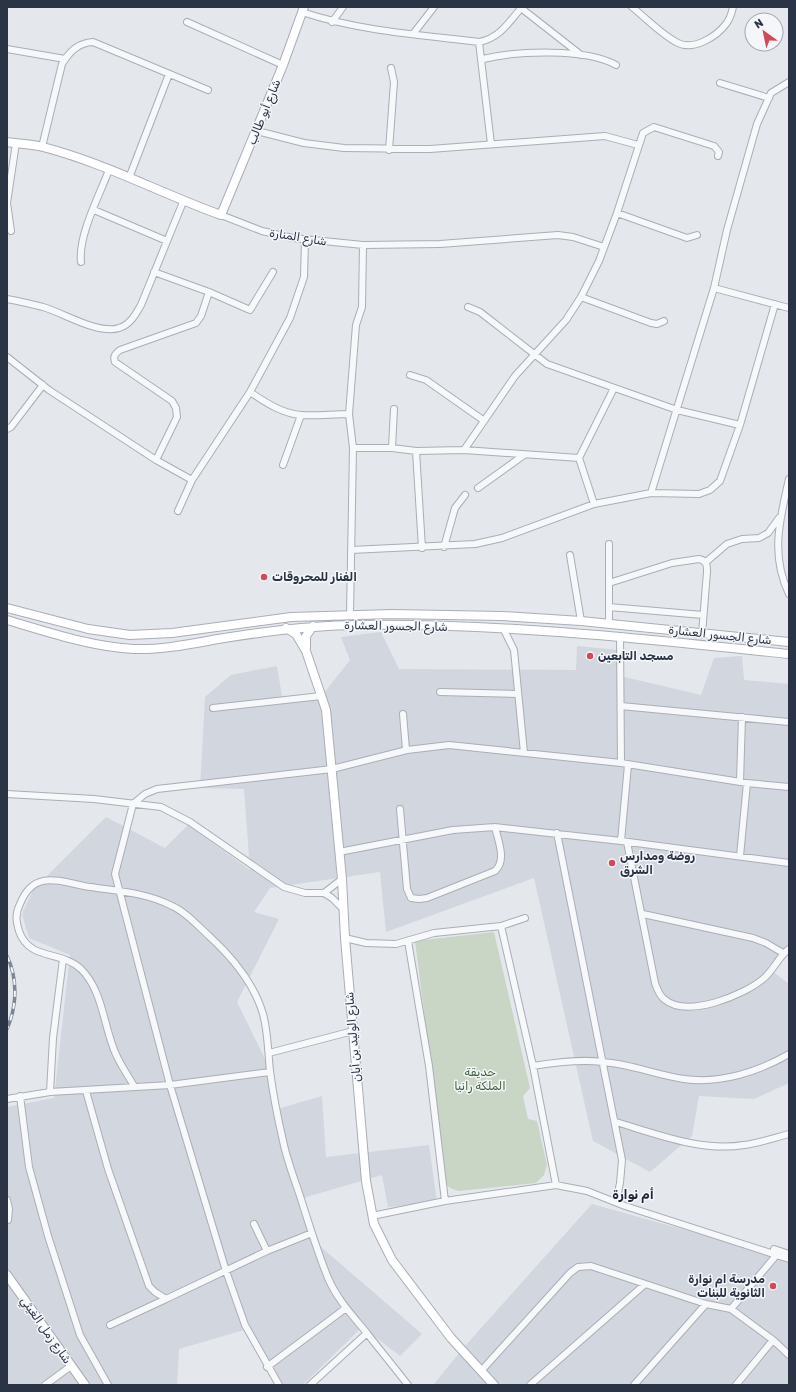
<svg xmlns="http://www.w3.org/2000/svg" width="796" height="1392" font-family="Rubik,Vazirmatn,sans-serif">
<style>
.built{fill:#d2d6de}
.park{fill:#c9d6c5}
.lines{fill:none;stroke-linecap:round;stroke-linejoin:round}
.street-casing{stroke:#a9aeb7;stroke-width:8}
.secondary-casing{stroke:#a9aeb7;stroke-width:10}
.street{stroke:#f7f8fa;stroke-width:6}
.secondary{stroke:#fff;stroke-width:8}
.rail-casing{stroke:#7d8696;stroke-width:3.5}
.rail{stroke:#f4f6f9;stroke-width:2;stroke-dasharray:6;stroke-linecap:butt}
.poi-dot{fill:#d1495b;stroke:#f4f6f9;stroke-width:1.5}
.labels{text-anchor:middle;dominant-baseline:central;stroke-width:3;stroke-linejoin:round;paint-order:stroke}
.street-label{font-size:12px;fill:#2b3445;stroke:#f4f6f9}
.poi-label{font-size:12px;font-weight:bold;fill:#2b3445;stroke:#f4f6f9;text-anchor:start}
.park-label{font-size:12px;fill:#3f6138;stroke:#f4f6f9}
.neighbourhood-label{font-size:13px;font-weight:bold;fill:#1d2536;stroke:#f4f6f9}
</style>
<rect width="100%" height="100%" fill="#e4e7ec"/>
<path class="built" d="M 381,632 L 399,669 L 576,670 L 577,646 L 619,650 L 620,676 L 701,695 L 714,658 L 742,656 L 744,680 L 789,684 L 789,952 L 767,967 L 789,984 L 789,1083 L 754,1099 L 699,1096 L 692,1136 L 650,1172 L 593,1141 L 534,878 L 386,932 L 380,872 L 270,888 L 254,912 L 279,919 L 237,1002 L 267,1063 L 277,1109 L 322,1096 L 326,1157 L 429,1145 L 437,1202 L 388,1207 L 382,1175 L 303,1198 L 321,1247 L 422,1334 L 400,1356 L 362,1327 L 303,1385 L 281,1385 L 251,1328 L 179,1349 L 177,1385 L 7,1385 L 7,1107 L 54,1098 L 70,955 L 29,938 L 22,914 L 33,890 L 106,817 L 165,848 L 188,825 L 250,870 L 244,789 L 200,788 L 205,697 L 231,675 L 277,666 L 283,703 L 320,698 L 350,660 L 341,637 Z
M 592,1204 L 764,1252 L 789,1262 L 789,1385 L 433,1385 L 465,1346 Z"/>
<path class="park" d="M 494,932 L 530,1088 L 523,1096 L 528,1119 L 537,1121 L 547,1165 L 544,1175 L 536,1183 L 459,1191 L 452,1189 L 446,1185 L 415,941 Z"/>
<g class="lines">
<defs>
<path id="street" d="M 632,7 C 647,19 662,35 678,43 C 694,51 717,36 726,24 C 730,19 732,12 733,7
M 521,8 L 581,55
M 302,12 C 359,31 420,35 479,42 C 500,38 509,22 522,7
M 187,22 L 283,65
M 332,22 L 343,7
M 413,34 L 434,7
M 479,42 L 491,144
M 7,49 L 65,59
M 483,59 C 516,51 586,48 616,65
M 720,83 L 769,98
M 257,131 L 304,143 L 344,148 L 430,149 L 605,136 L 638,145
M 42,147 L 62,64 C 70,51 78,43 93,42 L 208,90
M 389,150 L 394,82 L 391,68
M 129,178 L 169,74
M 94,210 L 167,241
M 617,213 L 687,238 L 697,235
M 221,215 L 262,231 L 293,238 L 363,245 L 440,244 L 558,235 L 573,237 L 604,247
M 11,231 L 7,203 L 16,143
M 81,262 C 78,236 99,196 109,170
M 154,272 L 209,292 L 201,316 L 196,323 L 120,350 C 115,354 113,356 115,362 L 172,401 L 176,408 L 177,417 L 156,460
M 714,288 L 789,308
M 209,292 L 250,310 L 273,272
M 581,297 L 651,323 L 657,324 L 664,321
M 7,299 C 19,301 31,304 43,307 C 64,313 98,335 119,328 C 130,325 136,314 141,305 L 183,202
M 468,307 L 480,312 L 547,364 L 677,410 L 740,425
M 7,357 L 49,390 L 156,460 L 192,480
M 410,375 L 426,380 L 483,420
M 250,392 C 265,402 282,414 302,415 C 317,416 333,414 349,414
M 7,429 L 11,427 L 43,385
M 353,448 L 392,448 L 416,451 L 464,450 L 579,458
M 392,448 L 394,409
M 464,450 L 515,376 L 566,320 L 581,297 L 599,261 L 617,213 L 643,133 L 654,127 L 714,146 L 719,152 L 718,156
M 416,451 L 422,548
M 283,465 L 301,415
M 789,479 C 780,519 770,554 789,594
M 478,488 L 524,455
M 651,493 L 714,288 L 727,230 L 757,124 L 771,93 L 789,82
M 594,504 L 579,458 L 614,388
M 178,511 L 192,480 L 250,392 L 290,318 L 304,277 L 305,240
M 609,544 L 609,624
M 444,547 L 455,508 L 465,495
M 351,550 L 475,544 L 502,538 L 594,504 L 651,493 L 699,494 L 710,490 L 720,481 L 740,425 L 775,304
M 570,555 L 581,621
M 706,562 L 727,544 L 742,539 L 759,538 L 768,533 L 779,518
M 609,583 L 672,563 L 699,559 C 707,561 707,565 707,572 L 702,634
M 609,607 L 703,615
M 350,615 L 353,448 L 349,414 L 356,325 L 362,307 L 363,245
M 503,628 L 514,650 L 524,753
M 620,636 L 621,763
M 440,692 L 518,694
M 621,706 L 789,722
M 213,708 L 321,696
M 403,714 L 406,750
M 740,782 L 742,717
M 7,794 L 94,799 L 161,807 L 190,822 L 284,887 L 305,893 L 324,893 L 332,898 L 343,909
M 400,809 L 407,889 L 411,898 L 419,899 L 427,898 L 495,871 C 507,860 498,841 495,827
M 557,833 L 622,1160 L 620,1183 L 616,1202
M 621,841 L 628,765
M 627,842 L 655,983 C 657,989 659,995 664,999 C 687,1019 744,995 763,979 C 774,970 778,957 789,949
M 339,852 L 453,830 L 495,827 L 621,841 L 789,863
M 740,856 L 747,783
M 324,893 L 342,879
M 643,914 L 753,938 L 766,943 L 783,953
M 501,926 L 533,1066 L 556,1185
M 345,938 L 366,943 L 396,944 L 434,933 L 501,926 L 525,918
M 408,941 L 429,1066 L 445,1201
M 269,1053 L 353,1031
M 533,1066 C 557,1062 580,1059 603,1062 C 630,1064 657,1075 684,1079 C 720,1084 758,1072 789,1054
M 134,1086 C 126,1072 116,1059 112,1044 C 103,1019 101,989 81,969 C 61,950 29,961 19,931 C 16,921 15,914 20,904 C 33,871 56,880 84,886 C 114,891 145,892 172,906 C 186,912 198,926 209,936 C 232,957 254,983 263,1014 C 268,1032 268,1052 270,1071 C 273,1094 278,1119 283,1141 C 287,1160 294,1178 300,1196 C 309,1224 317,1251 328,1278 C 337,1299 352,1315 366,1332 C 380,1350 394,1367 408,1385
M 86,1091 L 108,1169 L 149,1286 L 155,1292 L 166,1299 L 267,1251 L 312,1233
M 50,1092 L 53,1038 L 63,959
M 20,1096 L 29,1167 L 48,1236 L 80,1335 L 108,1385
M 7,1099 L 50,1092 L 170,1085 L 270,1072
M 616,1122 C 656,1134 702,1152 744,1145 C 759,1143 774,1138 789,1134
M 7,1200 L 9,1209 L 8,1220
M 372,1216 L 445,1201 L 556,1185 L 587,1191 L 625,1206 L 789,1259
M 254,1224 L 267,1251
M 774,1249 L 789,1254
M 731,1309 L 779,1252
M 110,1325 L 166,1299
M 267,1367 L 346,1308
M 481,1371 L 570,1273 L 578,1267 L 591,1266 L 706,1304 L 731,1309 L 773,1340 L 789,1355
M 45,1385 L 71,1366
M 279,1385 L 245,1325 L 226,1271 L 170,1085 L 115,874 L 133,804 L 145,794 L 157,789 L 332,769 L 407,750 L 449,745 L 621,763 L 747,783 L 789,787
M 310,1385 L 367,1333
M 530,1385 L 644,1285
M 634,1385 L 706,1304
M 736,1385 L 773,1340"/>
<path id="secondary" d="M 7,142 C 19,144 32,144 43,147 C 105,163 162,194 221,215 L 283,65 L 304,7
M 7,608 L 88,629 L 130,635 L 172,633 L 291,617 L 392,614 L 502,616 L 581,621 L 789,642
M 7,620 C 48,632 91,647 134,649 C 164,650 195,643 224,638 C 269,631 313,625 358,625 C 503,623 646,639 789,654
M 286,628 L 296,634 L 306,651 L 326,710 L 342,879 L 345,938 L 366,1181 L 374,1224 L 392,1260 L 451,1338 L 494,1385
M 306,648 L 306,636 L 313,626
M 7,1275 L 85,1385"/>
</defs>
<use href="#street" class="street-casing"/>
<use href="#secondary" class="secondary-casing"/>
<use href="#street" class="street"/>
<use href="#secondary" class="secondary"/>
<defs>
<path id="rail" d="M 7,956 C 18,979 17,1006 7,1029"/>
</defs>
<use href="#rail" class="rail-casing"/>
<use href="#rail" class="rail"/>
</g>
<g class="poi-dot">
<circle cx="264" cy="577" r="4"/>
<circle cx="590" cy="656" r="4"/>
<circle cx="612" cy="863" r="4"/>
<circle cx="773" cy="1286" r="4"/>
</g>
<g class="labels">
<g class="street-label">
<text transform="translate(264 112) rotate(-68)">شارع أبو طالب</text>
<text transform="translate(298 237) rotate(9)">شارع المنارة</text>
<text transform="translate(396 626) rotate(1)">شارع الجسور العشارة</text>
<text transform="translate(720 635) rotate(6)">شارع الجسور العشارة</text>
<text transform="translate(353 1037) rotate(-95)">شارع الوليد بن أبان</text>
<text transform="translate(46 1330) rotate(55)">شارع زمل الغيثي</text>
</g>
<g class="poi-label">
<text x="272" y="577">الفنار للمحروقات</text>
<text x="598" y="656">مسجد التابعين</text>
<text x="620" y="856">روضة ومدارس<tspan x="620" dy="14">الشرق</tspan></text>
<text x="765" y="1279" text-anchor="end">مدرسة ام نوارة<tspan x="765" dy="14">الثانوية للبنات</tspan></text>
</g>
<g class="park-label">
<text x="480" y="1072">حديقة<tspan x="480" dy="14">الملكة رانيا</tspan></text>
</g>
<g class="neighbourhood-label">
<text x="633" y="1194">أم نوارة</text>
</g>
</g>
<rect width="796" height="1392" fill="none" stroke="#2b3445" stroke-width="16"/>
<g transform="translate(764 32) rotate(327)"><circle r="19" fill="#f4f6f9" stroke="#a4a8b1"/>
<path d="M0-3L7 15L0 10L-7 15Z" fill="#d1495b"/>
<text y="-6" font-size="11" font-weight="bold" text-anchor="middle" fill="#2b3445">N</text>
</g>
</svg>
